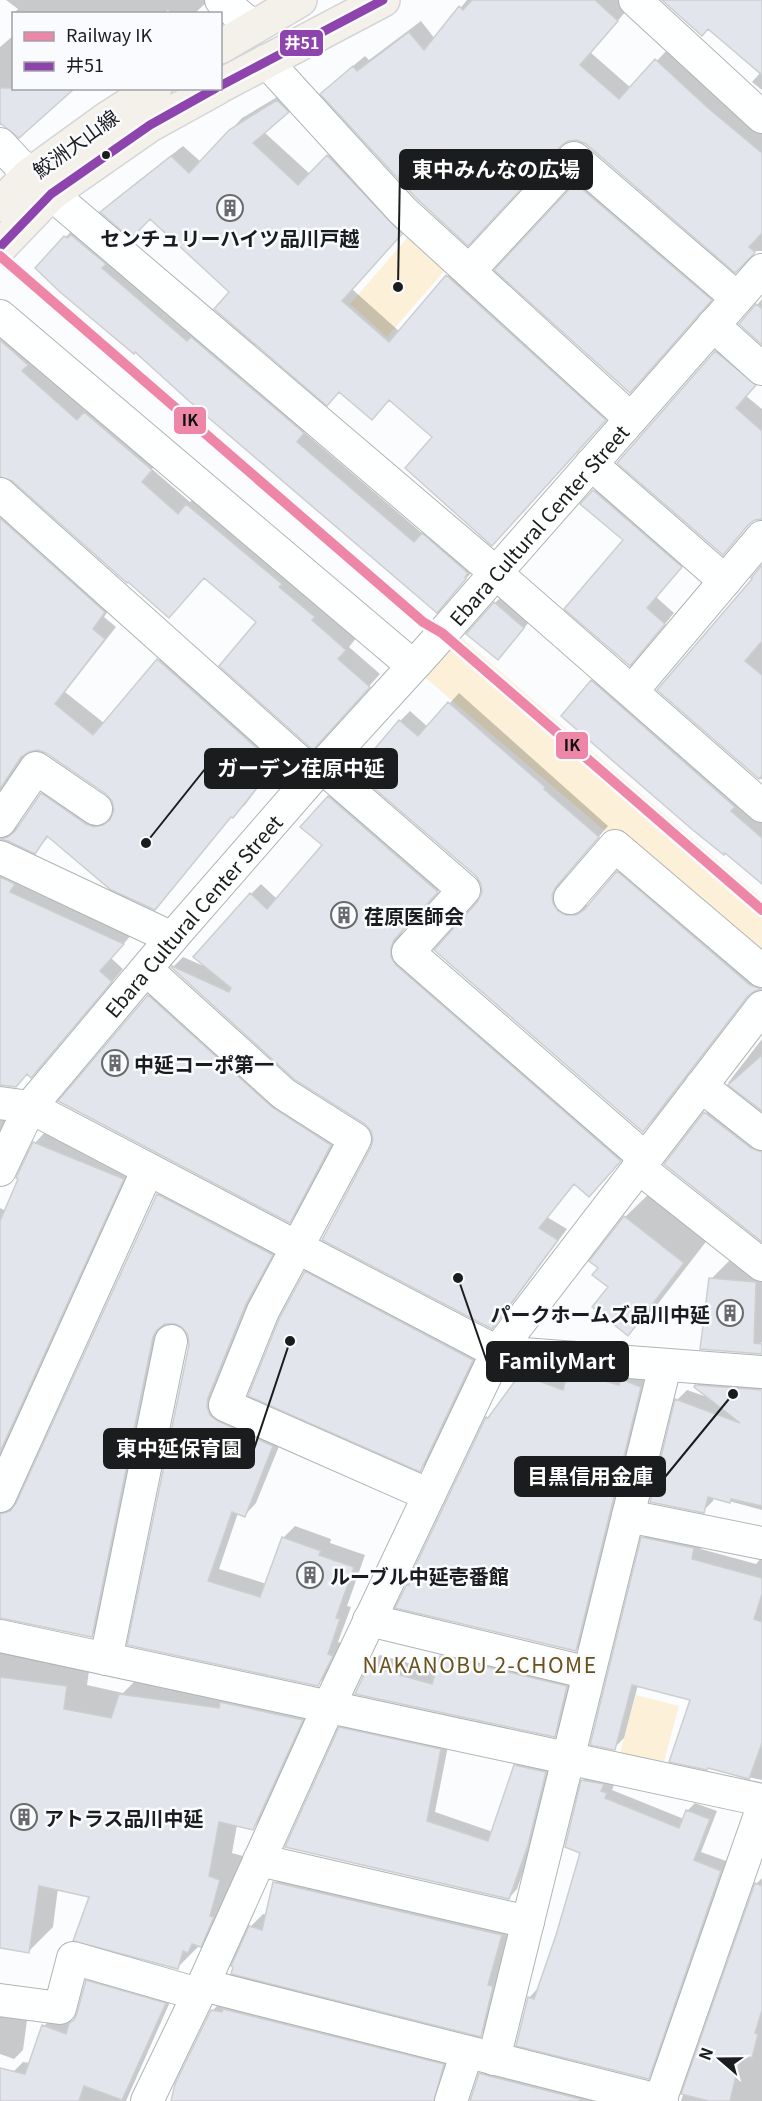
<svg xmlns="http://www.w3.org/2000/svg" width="762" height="2101" font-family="Georgia,'Noto Sans JP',serif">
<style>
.green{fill:#fcf0d8}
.shadow{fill:#0003}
.building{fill:#e2e5ec;stroke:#cdced0;stroke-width:1.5}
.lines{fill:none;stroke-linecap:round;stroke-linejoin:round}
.minor-casing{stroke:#b2b3b5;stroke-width:34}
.major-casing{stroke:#d4d5d6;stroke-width:36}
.minor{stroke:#feffff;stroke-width:32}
.major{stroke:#f4f1ea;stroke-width:33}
.bus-1-casing{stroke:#f9fbff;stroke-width:14}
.bus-1{stroke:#8e44ad;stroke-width:9}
.rail-1-casing{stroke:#f9fbff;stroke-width:15}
.rail-1{stroke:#ee86a7;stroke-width:10}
.bus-dot{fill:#1b1c1d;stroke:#f9fbff;stroke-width:2}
.labels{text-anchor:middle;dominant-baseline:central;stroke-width:5;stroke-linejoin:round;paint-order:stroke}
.street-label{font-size:20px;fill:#1b1c1d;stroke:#f9fbff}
.poi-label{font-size:20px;font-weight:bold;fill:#1b1c1d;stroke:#f9fbff;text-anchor:start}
.neighbourhood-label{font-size:21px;letter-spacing:1.5px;fill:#695217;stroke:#f9fbff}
.leader{fill:none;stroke:#1b1c1d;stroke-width:2}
.callout-dot{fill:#1b1c1d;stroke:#f9fbff;stroke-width:2}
.callout{fill:#1b1c1d;stroke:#1b1c1d;stroke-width:2}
.callout-label{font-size:21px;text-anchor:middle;font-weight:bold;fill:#fff}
.line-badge{stroke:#f9fbff;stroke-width:2}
.badge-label{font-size:16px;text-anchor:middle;font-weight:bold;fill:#fff}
.pale-badge-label{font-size:16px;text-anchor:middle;font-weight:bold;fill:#111}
</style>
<rect width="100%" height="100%" fill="#fafcfe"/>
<path class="green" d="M 408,237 L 445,270 L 387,337 L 350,304 Z
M 456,633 L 762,899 L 762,965 L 421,674 Z
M 636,1695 L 679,1706 L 662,1769 L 618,1760 Z"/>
<path class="shadow" d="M 6,0 L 209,0 L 194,14 L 171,14 L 168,10 L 164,14 L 14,14 L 14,17 L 12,15 L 18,9 Z
M 467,0 L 619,0 L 629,8 L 590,52 L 631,88 L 668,49 L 762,119 L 762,251 L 756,251 L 751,255 L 587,143 L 577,139 L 334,82 L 365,56 L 369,60 L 421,21 L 435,39 Z
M 664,0 L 762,0 L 762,90 L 752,82 L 761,72 L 708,28 Z
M 14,35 L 14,88 L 5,125 L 0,125 L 0,47 Z
M 289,90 L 299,100 L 264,132 L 310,174 L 339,145 L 412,222 L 352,289 L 400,332 L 458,264 L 616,408 L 553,478 L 390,399 L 231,292 L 150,217 L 102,212 L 113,201 L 183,146 L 201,162 L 242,118 Z
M 584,177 L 718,292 L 637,384 L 497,270 Z
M 74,228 L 312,424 L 304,432 L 423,534 L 431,526 L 474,570 L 444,602 L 38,268 Z
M 762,299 L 762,343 L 741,324 Z
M 0,333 L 162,458 L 152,469 L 190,502 L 199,493 L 357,637 L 349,647 L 380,674 L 324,736 L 258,622 L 204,577 L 13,479 L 0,475 Z
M 727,340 L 762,377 L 746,396 L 762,409 L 762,518 L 752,521 L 723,553 L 716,352 Z
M 604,481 L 691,556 L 656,597 L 674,613 L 640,654 L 625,540 L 582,504 Z
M 0,496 L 116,600 L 104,617 L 116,627 L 65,692 L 104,723 L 170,648 L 280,747 L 275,765 L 245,805 L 232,816 L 154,908 L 49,836 L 35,852 L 8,839 L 0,838 L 0,823 L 11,828 L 20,826 L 42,794 L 54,782 L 108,816 L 114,815 L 115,811 L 114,801 L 107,793 L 47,752 L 37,749 L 28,750 L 0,792 Z
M 762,567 L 762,780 L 659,690 Z
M 505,593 L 533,617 L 508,648 L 495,603 Z
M 604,670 L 762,808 L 762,882 L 592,681 Z
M 459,693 L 608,826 L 566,875 L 562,884 L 577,906 L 588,905 L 592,902 L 628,862 L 762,976 L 762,987 L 753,990 L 653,1121 L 643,1130 L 479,903 L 483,893 L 482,883 L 400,721 L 410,711 L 428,727 Z
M 339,787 L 447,881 L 404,929 L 400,937 L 400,947 L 629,1150 L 599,1185 L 575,1183 L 547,1217 L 567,1229 L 502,1317 L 492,1327 L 372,1148 L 374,1139 L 372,1130 L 173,967 L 183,957 L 206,967 L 251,894 L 261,884 L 277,899 L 324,845 L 329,797 Z
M 0,858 L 134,932 L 111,958 L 123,969 L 43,1064 L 0,1085 Z
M 156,988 L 338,1137 L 297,1213 L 289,1221 L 149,996 Z
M 762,1039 L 762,1109 L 728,1083 Z
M 715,1103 L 762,1139 L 762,1240 L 666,1164 L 706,1113 Z
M 0,1111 L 11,1116 L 0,1139 Z
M 46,1131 L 134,1167 L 0,1464 L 0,1208 L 6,1211 L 20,1178 L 18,1177 L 35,1143 Z
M 170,1183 L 283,1243 L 220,1385 L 284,1434 L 256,1503 L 245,1515 L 238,1513 L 219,1569 L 267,1584 L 283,1538 L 295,1526 L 331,1539 L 330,1543 L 365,1555 L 347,1606 L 351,1607 L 338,1642 L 344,1644 L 330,1673 L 318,1684 L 129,1644 L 190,1345 L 190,1335 L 184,1327 L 174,1322 L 166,1322 L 165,1324 L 103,1624 L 92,1636 L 0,1617 L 0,1497 L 14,1503 L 19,1501 L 158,1195 Z
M 654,1189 L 712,1234 L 657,1305 L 628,1334 L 610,1287 L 625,1217 Z
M 740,1250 L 762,1251 L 762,1342 L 753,1352 L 711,1279 Z
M 321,1257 L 487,1345 L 435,1455 L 420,1470 L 306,1272 Z
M 531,1365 L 567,1380 L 577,1367 L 650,1378 L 585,1640 L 576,1650 L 408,1585 L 487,1418 Z
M 706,1376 L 761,1380 L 760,1413 L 762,1409 L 762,1510 L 714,1497 L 713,1501 L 703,1511 L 677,1400 L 687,1390 L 710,1398 L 696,1386 Z
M 653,1528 L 704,1538 L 701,1549 L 756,1564 L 762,1557 L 762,1780 L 725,1772 L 692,1699 L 638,1685 L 624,1738 L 614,1748 L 643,1538 Z
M 452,1645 L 577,1676 L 565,1725 L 554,1735 L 369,1666 L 380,1655 L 437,1671 L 441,1656 Z
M 0,1650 L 90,1663 L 87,1685 L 123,1693 L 145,1671 L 326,1696 L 277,1805 L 253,1828 L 237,1825 L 232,1853 L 243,1856 L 224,1921 L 177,1968 L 91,1896 L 58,1888 L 53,1927 L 29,1951 L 0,1947 Z
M 349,1720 L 449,1741 L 435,1812 L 493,1832 L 515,1766 L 524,1757 L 554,1764 L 536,1835 L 517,1889 L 509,1898 L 287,1846 L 340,1728 Z
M 591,1772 L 611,1776 L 609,1783 L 614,1785 L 612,1790 L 684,1819 L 687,1811 L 695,1803 L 717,1811 L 701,1852 L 729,1862 L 656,2069 L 648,2077 L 529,1998 L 537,1989 L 557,1936 L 582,1852 L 583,1780 Z
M 287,1870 L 514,1923 L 493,2022 L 480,2035 L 250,1927 L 263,1914 L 267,1915 L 275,1883 Z
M 762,1878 L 762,2101 L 681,2101 L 756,1884 Z
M 97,1971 L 174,1993 L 126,2101 L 2,2101 L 13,2072 L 23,2062 L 30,2063 L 44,2026 L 54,2016 L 72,2022 L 76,2018 L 87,1981 Z
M 223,2000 L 453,2055 L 445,2101 L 172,2101 L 212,2011 Z
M 0,2006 L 28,2013 L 23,2050 L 14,2059 L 0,2054 Z
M 490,2064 L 635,2101 L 471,2101 L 480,2074 Z"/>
<path class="building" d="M 472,0 L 595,0 L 618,21 L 580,65 L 619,99 L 655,59 L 708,108 L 762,153 L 762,233 L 749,247 L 755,252 L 753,255 L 735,273 L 586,144 L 577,140 L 568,141 L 561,146 L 468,246 L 415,197 L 320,94 L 353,66 L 357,71 L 409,32 L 424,50 L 459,6 L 463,10 Z
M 662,0 L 762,0 L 762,75 L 708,29 L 702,36 Z
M 0,88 L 75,88 L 19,138 L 0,123 Z
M 277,100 L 289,112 L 253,143 L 298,185 L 327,155 L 402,234 L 342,301 L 389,342 L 446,275 L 606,420 L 492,546 L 405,468 L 432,437 L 389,400 L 372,420 L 339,392 L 327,406 L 214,309 L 229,292 L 150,219 L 131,239 L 100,212 L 171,156 L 189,173 L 229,130 Z
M 575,183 L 712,300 L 630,393 L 494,270 Z
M 71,235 L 106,264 L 102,268 L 187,341 L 191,337 L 304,433 L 297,442 L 414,542 L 422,533 L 468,573 L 465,577 L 466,579 L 437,613 L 189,401 L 135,352 L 134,354 L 60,292 L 35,268 L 64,236 L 67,238 Z
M 756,304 L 762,309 L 762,345 L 739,324 Z
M 0,340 L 28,365 L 22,371 L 77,420 L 84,412 L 152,470 L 142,482 L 178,514 L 186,504 L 282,584 L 279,587 L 315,617 L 312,620 L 346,650 L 338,659 L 370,687 L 313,750 L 219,666 L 256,622 L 204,578 L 169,618 L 128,582 L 127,583 L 12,481 L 0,477 Z
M 715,351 L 756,385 L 736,408 L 762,431 L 762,519 L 755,520 L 748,525 L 723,555 L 617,463 Z
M 593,490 L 682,567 L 647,608 L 665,624 L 630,666 L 564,609 L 623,540 L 580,504 Z
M 0,518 L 105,612 L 93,629 L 105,639 L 55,704 L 93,735 L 157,659 L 269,759 L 264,779 L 233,818 L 231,817 L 155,910 L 111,890 L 47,836 L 35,854 L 8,841 L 0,839 L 8,837 L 15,831 L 41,793 L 86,824 L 94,827 L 103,825 L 110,820 L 114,810 L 112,801 L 106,794 L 46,753 L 38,750 L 29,752 L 21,757 L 0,789 Z
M 762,565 L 762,641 L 745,661 L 762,675 L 762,775 L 759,779 L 657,690 L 752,579 L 751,578 Z
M 494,602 L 524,628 L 498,660 L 466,634 Z
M 591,680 L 735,807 L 731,811 L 762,838 L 762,884 L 725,853 L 724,855 L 694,831 L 561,716 Z
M 448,702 L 545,787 L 544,789 L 599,837 L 556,887 L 552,895 L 553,903 L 558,911 L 566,915 L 576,915 L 584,910 L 617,871 L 750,985 L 762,989 L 755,991 L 748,996 L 643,1132 L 434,950 L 477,902 L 482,893 L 481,884 L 476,876 L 355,772 L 399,720 L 418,736 Z
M 328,796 L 438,892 L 394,940 L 391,948 L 391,957 L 396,965 L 621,1161 L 589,1197 L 574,1184 L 539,1228 L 558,1240 L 492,1329 L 322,1240 L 371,1147 L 373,1139 L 371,1131 L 365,1124 L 295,1080 L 171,967 L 172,966 L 229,992 L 231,988 L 193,957 L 250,893 L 267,909 L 322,845 L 300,827 Z
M 0,877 L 15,884 L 10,892 L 124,944 L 100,971 L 112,982 L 31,1078 L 27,1074 L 16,1087 L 0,1085 Z
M 148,995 L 272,1107 L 331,1145 L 290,1223 L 58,1101 Z
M 762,1055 L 762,1111 L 728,1085 Z
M 704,1112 L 751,1148 L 762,1152 L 762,1242 L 664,1164 Z
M 33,1142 L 124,1179 L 0,1452 L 0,1221 L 18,1179 L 16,1178 Z
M 157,1194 L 273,1255 L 246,1304 L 208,1398 L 207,1407 L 210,1415 L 218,1421 L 273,1446 L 245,1517 L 232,1512 L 208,1581 L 260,1597 L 282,1537 L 321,1551 L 319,1555 L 354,1567 L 336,1618 L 340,1619 L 328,1654 L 333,1656 L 318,1686 L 127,1645 L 189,1345 L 188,1335 L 182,1327 L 175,1324 L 165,1324 L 157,1330 L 153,1337 L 92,1637 L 0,1618 L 0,1514 L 10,1511 L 16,1503 Z
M 624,1216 L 684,1263 L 628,1336 L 592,1307 L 608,1287 L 592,1275 L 598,1268 L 589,1261 Z
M 305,1271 L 473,1360 L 420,1472 L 248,1396 L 279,1319 Z
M 709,1278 L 756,1282 L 754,1343 L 762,1344 L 762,1354 L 700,1349 Z
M 520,1374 L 563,1390 L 567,1375 L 590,1377 L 619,1385 L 621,1379 L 641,1387 L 576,1651 L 395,1608 L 407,1584 L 409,1585 L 413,1571 L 486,1417 L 488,1418 Z
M 695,1385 L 762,1390 L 762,1506 L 731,1499 L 730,1503 L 708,1497 L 704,1513 L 650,1502 L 675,1399 L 740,1423 L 694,1387 Z
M 641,1537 L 694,1548 L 692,1559 L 762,1578 L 762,1594 L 754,1619 L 762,1622 L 762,1743 L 749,1779 L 708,1768 L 707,1770 L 669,1762 L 690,1700 L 632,1685 L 615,1750 L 590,1745 Z
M 440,1656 L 567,1686 L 555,1737 L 355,1694 L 368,1666 L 432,1684 Z
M 0,1677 L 67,1686 L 64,1709 L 111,1718 L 119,1694 L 219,1708 L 220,1702 L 303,1720 L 253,1830 L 219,1822 L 209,1876 L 220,1880 L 210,1916 L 214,1917 L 201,1947 L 192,1944 L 188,1953 L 183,1951 L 178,1969 L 73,1941 L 89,1897 L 39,1886 L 29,1953 L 0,1948 Z
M 339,1727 L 441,1749 L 427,1821 L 488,1841 L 514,1765 L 546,1772 L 528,1845 L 509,1899 L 285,1847 Z
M 581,1780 L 604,1784 L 601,1791 L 607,1793 L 605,1798 L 679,1828 L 686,1810 L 710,1819 L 694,1860 L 721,1871 L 649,2079 L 516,2046 L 528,1997 L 534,1999 L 556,1935 L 580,1853 L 565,1847 Z
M 273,1882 L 502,1935 L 488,1985 L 493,1986 L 481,2037 L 231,1974 L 233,1967 L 231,1966 L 249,1926 L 262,1930 Z
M 755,1883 L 762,1886 L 762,2010 L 755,2033 L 758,2034 L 752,2058 L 741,2055 L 730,2101 L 709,2101 L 681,2094 Z
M 86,1980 L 166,2003 L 122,2100 L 84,2086 L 79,2101 L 0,2101 L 0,2068 L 25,2074 L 42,2025 L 66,2034 L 69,2023 L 74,2020 L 77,2013 Z
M 223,2009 L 444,2064 L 434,2101 L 171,2101 L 175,2084 L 211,2010 L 222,2012 Z
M 479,2073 L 489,2076 L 580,2099 L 580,2101 L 470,2101 Z"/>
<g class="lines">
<defs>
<g id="minor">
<path d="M 221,0 L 253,27"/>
<path d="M 635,0 L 762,117"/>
<path d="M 266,61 L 402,210 L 631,419"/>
<path d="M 0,144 L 29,175 L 496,573 L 762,806"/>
<path d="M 469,271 L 574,158 L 737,298"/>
<path d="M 0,316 L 413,666"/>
<path d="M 713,325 L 762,369"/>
<path d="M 591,464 L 725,581"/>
<path d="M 0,494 L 314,775"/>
<path d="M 632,691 L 762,537"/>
<path d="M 322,767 L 464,890 L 408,952 L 645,1158"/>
<path d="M 0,821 L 36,768 L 96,809"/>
<path d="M 0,857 L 172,938"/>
<path d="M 570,898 L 615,846 L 762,971"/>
<path d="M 147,970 L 284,1094 L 355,1139 L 263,1311 L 225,1405 L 429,1495"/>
<path d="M 701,1086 L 762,1134"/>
<path d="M 0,1103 L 30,1107 L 497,1352 L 762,1372"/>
<path d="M 638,1167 L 762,1265"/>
<path id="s1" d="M 0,1170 L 30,1107 L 172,938 L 314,775 L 428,650 L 762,270"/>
<path d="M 0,1496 L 148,1169"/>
<path d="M 628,1516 L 762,1543"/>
<path d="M 369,1620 L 589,1673"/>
<path d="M 0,1636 L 762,1800"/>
<path d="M 106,1659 L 171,1341"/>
<path d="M 259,1860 L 528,1922"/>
<path d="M 203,1985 L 662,2101"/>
<path d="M 0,2000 L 60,2008 L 73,1958 L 198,1994"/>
<path d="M 494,2059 L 665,1366"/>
<path d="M 147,2101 L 203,1985 L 328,1708 L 497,1352 L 762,1007"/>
<path d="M 451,2101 L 467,2052"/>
<path d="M 660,2101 L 762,1809"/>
</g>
<path id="major" d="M 220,47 L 300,0
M 220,86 L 383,0
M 0,205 L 29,175 L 105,120 L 155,88
M 0,247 L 51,194 L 150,125 L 217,88"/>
</defs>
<use href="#minor" class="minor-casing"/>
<use href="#major" class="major-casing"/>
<use href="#minor" class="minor"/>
<use href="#major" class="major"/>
<defs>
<path id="bus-1" d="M 220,86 L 383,0
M 0,247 L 51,194 L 150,125 L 216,88"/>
</defs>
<use href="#bus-1" class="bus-1-casing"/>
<use href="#bus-1" class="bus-1"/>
<defs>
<path id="rail-1" d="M 0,256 L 423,622 L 442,633 L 762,910"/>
</defs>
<use href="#rail-1" class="rail-1-casing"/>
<use href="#rail-1" class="rail-1"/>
</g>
<defs>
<symbol id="building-ring" viewBox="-11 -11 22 22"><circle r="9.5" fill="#f9fbff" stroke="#696a6c" stroke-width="1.5"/><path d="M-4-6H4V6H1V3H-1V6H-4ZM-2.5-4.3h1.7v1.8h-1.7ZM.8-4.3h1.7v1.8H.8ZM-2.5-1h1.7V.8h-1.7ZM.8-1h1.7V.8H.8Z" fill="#696a6c"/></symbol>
</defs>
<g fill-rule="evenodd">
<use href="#building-ring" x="215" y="193" width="30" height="30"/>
<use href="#building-ring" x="329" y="900" width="30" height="30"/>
<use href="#building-ring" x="100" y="1048" width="30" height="30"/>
<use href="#building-ring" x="715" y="1298" width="30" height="30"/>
<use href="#building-ring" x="295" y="1560" width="30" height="30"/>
<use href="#building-ring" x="9" y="1802" width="30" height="30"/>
</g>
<circle class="bus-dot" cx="106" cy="155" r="5"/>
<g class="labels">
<g class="street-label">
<text transform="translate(75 143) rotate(-36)">鮫洲大山線</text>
<text stroke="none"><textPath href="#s1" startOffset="843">Ebara Cultural Center Street</textPath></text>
<text stroke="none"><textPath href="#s1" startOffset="321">Ebara Cultural Center Street</textPath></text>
</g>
<g class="poi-label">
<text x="230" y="237" text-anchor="middle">センチュリーハイツ品川戸越</text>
<text x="364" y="915">荏原医師会</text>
<text x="134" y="1063">中延コーポ第一</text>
<text x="710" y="1313" text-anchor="end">パークホームズ品川中延</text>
<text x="330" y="1575">ルーブル中延壱番館</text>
<text x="44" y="1817">アトラス品川中延</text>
</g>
<g class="neighbourhood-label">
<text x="480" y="1664">NAKANOBU 2-CHOME</text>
</g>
</g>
<path class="leader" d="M398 287L400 169M146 843L205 769M458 1278L487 1362M290 1341L254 1449M733 1394L665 1477"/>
<g class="callout-dot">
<circle cx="398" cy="287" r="6"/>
<circle cx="146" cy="843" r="6"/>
<circle cx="458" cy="1278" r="6"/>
<circle cx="290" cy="1341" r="6"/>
<circle cx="733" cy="1394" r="6"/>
</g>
<g class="callout">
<rect x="400" y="150" width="192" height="39" rx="6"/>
<rect x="205" y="749" width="192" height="39" rx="6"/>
<rect x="487" y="1342" width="141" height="39" rx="6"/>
<rect x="104" y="1429" width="150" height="39" rx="6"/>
<rect x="515" y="1457" width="150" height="39" rx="6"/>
</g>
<g class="callout-label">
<text x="496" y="177">東中みんなの広場</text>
<text x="301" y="776">ガーデン荏原中延</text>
<text x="557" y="1369">FamilyMart</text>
<text x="179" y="1456">東中延保育園</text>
<text x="590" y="1484">目黒信用金庫</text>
</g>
<g class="line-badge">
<rect x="279" y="29" width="45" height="28" rx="6" fill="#8e44ad"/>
<rect x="173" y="406" width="34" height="29" rx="6" fill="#ee86a7"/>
<rect x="555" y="731" width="34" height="29" rx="6" fill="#ee86a7"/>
</g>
<g class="badge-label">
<text x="302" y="49">井51</text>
</g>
<g class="pale-badge-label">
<text x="190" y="426">IK</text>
<text x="572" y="751">IK</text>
</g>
<rect x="12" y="12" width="210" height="78" fill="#f9fbff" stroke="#a0a2a5" stroke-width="1.5"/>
<rect x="24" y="32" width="30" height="9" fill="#ee86a7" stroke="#a0a2a5" stroke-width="1.5"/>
<text x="66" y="42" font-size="18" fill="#1b1c1d">Railway IK</text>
<rect x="24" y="62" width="30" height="9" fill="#8e44ad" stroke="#a0a2a5" stroke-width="1.5"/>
<text x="66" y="72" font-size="18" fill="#1b1c1d">井51</text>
<g transform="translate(720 2059) rotate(290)" stroke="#f9fbff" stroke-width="4.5" paint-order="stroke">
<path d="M0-4.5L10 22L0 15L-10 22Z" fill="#1b1c1d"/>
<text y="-9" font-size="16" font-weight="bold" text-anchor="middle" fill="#1b1c1d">N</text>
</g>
</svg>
